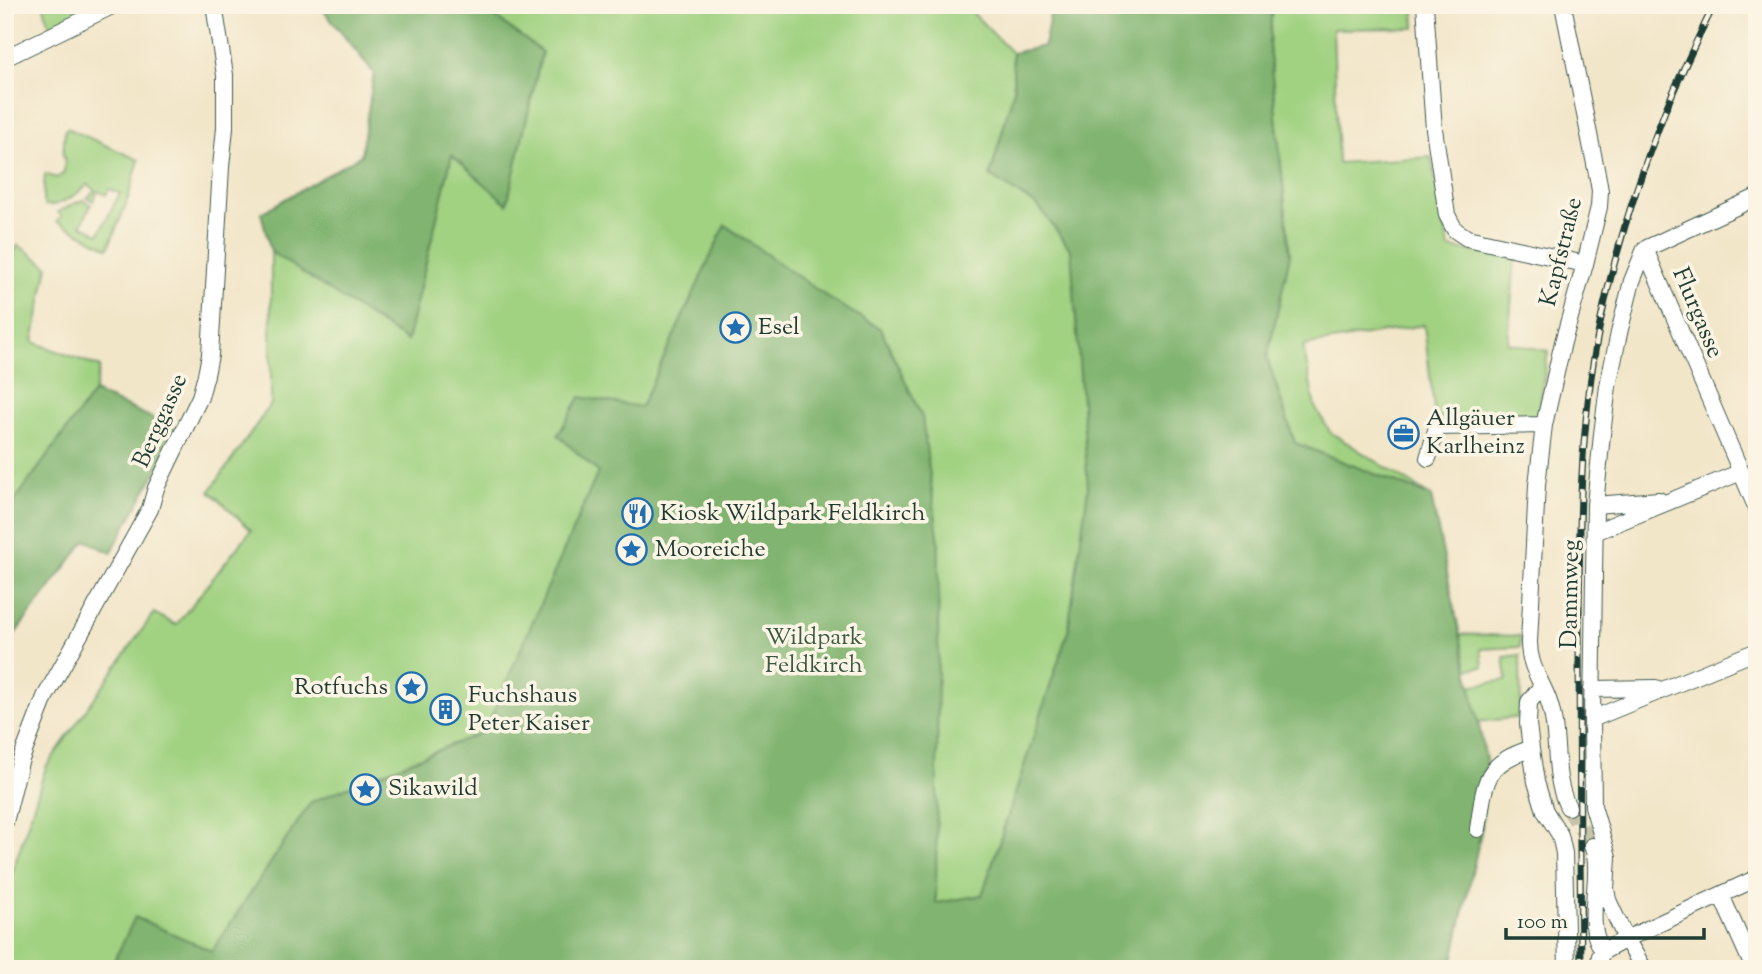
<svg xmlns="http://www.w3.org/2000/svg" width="1762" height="974" font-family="'Sorts Mill Goudy',serif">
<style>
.green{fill:#a1d282;stroke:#60885b;stroke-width:2}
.forest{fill:#80b470;stroke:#507852;stroke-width:2}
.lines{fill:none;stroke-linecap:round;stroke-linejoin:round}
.minor-tunnel{stroke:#c8c4ab;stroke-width:16;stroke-dasharray:16 8;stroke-linecap:butt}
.minor-casing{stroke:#3f564a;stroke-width:18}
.minor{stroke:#fff;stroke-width:16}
.rail-casing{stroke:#1f3d34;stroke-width:7}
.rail{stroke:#fcf5e5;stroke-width:4.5;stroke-dasharray:13;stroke-linecap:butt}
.labels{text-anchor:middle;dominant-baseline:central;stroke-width:7;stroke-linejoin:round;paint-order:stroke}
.street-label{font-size:24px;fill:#1f3d34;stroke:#fcf5e5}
.poi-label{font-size:24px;fill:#1f3d34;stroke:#fcf5e5;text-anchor:start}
.park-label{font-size:24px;fill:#395b44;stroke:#fcf5e5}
</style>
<rect width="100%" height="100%" fill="#fcf5e5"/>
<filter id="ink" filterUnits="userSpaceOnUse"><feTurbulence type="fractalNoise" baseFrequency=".0143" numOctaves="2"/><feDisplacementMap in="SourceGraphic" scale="14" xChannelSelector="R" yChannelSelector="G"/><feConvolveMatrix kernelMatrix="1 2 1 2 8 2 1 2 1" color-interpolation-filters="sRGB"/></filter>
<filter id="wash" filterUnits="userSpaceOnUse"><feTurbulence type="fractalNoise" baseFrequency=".00686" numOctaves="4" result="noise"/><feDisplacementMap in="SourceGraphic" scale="28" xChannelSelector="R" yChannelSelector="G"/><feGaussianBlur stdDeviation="1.57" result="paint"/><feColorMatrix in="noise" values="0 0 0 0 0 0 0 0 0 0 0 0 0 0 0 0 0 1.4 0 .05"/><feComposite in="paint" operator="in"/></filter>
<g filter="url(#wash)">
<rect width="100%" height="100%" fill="#f2e6c9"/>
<path class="green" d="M 43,5 L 97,5 L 51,28 Z
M 479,5 L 965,5 L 1012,53 L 1014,89 L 991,173 L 1038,206 L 1071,250 L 1110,555 L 1014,890 L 852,969 L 5,969 L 5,895 L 46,767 L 154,613 L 176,625 L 251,530 L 210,491 L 271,404 L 271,252 L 407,341 L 452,154 L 507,203 L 542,52 Z
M 1272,5 L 1414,5 L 1415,28 L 1333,29 L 1338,163 L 1431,157 L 1449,248 L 1515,258 L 1508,343 L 1548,351 L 1538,418 L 1435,418 L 1424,325 L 1303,346 L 1315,407 L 1330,432 L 1431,496 L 1295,443 L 1267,358 L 1290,255 L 1269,46 Z
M 67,128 L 139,160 L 126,205 L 108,248 L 57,221 L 62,216 L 58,212 L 82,200 L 91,205 L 81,225 L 99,234 L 120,193 L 109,189 L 106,195 L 98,191 L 93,201 L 87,198 L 95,191 L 88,184 C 77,194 60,208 45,205 L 43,201 L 45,174 L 57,178 L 64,173 L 65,157 L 63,157 L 65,130 Z
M 18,245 L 48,266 L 33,342 L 100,367 L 94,392 L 5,514 L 5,271 Z
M 1451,634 L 1521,636 L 1520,647 L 1481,649 L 1483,667 L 1460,670 L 1462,687 L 1507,680 L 1504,657 L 1520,655 L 1521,717 L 1468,723 Z"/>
<path class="forest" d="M 319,5 L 479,5 L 542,52 L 507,204 L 452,155 L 407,341 L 271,252 L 261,213 L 361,155 L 374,73 Z
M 1052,5 L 1272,5 L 1269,46 L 1290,255 L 1267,358 L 1295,443 L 1431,496 L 1486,759 L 1482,827 L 1451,969 L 110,969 L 135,917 L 212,951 L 311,802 L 485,731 L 598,472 L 558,435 L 580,397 L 641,407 L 725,225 L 830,299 L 881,329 L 922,417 L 939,542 L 936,903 L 982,895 L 1068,631 L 1088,488 L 1071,250 L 1038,206 L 990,176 L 1014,89 L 1012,53 L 1044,46 Z
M 94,392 L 179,430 L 111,553 L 86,540 L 5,647 L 5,514 Z"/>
</g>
<g filter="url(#ink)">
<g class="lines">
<path class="minor-tunnel" d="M 1568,807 L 1592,846"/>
<defs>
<path id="minor" d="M 1425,5 L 1434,129 L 1447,215 L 1455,230 L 1467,238 L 1585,264
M 1563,5 L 1598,179 L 1600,191 L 1599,207 L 1585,264 L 1563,342 L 1544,425 L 1537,485 L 1529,642 C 1529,666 1540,678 1548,699 C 1561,734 1551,774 1568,807
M 5,58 L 114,5
M 1757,197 L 1645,249 L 1757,509
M 1428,458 L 1437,427 L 1544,425
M 1595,505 L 1659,500
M 1595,532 L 1741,472
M 1542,686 L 1529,702 L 1528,724 L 1531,749 L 1536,782 L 1545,811 L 1560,835 L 1564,853 L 1567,969
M 1592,689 L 1656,688
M 1592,719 L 1757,651
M 5,822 L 20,762 L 45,697 L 150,509 L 156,488 L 200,397 L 206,375 L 210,355 L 221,167 L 225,128 L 225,75 L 214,5
M 1478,829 C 1485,785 1482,763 1531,749
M 1592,846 C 1605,874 1581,926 1604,951
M 1721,895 L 1754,969
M 1604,951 L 1626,939 L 1757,878
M 1598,969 L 1600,956 L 1604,951
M 1644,969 L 1626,939 L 1608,900 L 1606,889 L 1608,857 L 1593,806 L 1592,719 L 1595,505 L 1602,434 L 1608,386 L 1619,333 L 1632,281 L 1645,249"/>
</defs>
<use href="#minor" class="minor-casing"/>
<use href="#minor" class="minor"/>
<defs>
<path id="rail" d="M 1581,969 C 1580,859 1579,750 1579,640 C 1579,534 1579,428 1600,324 C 1615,251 1638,180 1665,111 C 1680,75 1697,40 1714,5"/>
</defs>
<use href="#rail" class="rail-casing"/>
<use href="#rail" class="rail"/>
</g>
</g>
<defs>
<symbol id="sight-ring" viewBox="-11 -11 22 22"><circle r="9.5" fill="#fcf5e5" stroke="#1f6fb2" stroke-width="1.5"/><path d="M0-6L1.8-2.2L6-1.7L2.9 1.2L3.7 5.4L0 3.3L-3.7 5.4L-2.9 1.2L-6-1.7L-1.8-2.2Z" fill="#1f6fb2"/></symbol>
<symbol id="office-ring" viewBox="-11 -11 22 22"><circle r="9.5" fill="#fcf5e5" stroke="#1f6fb2" stroke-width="1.5"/><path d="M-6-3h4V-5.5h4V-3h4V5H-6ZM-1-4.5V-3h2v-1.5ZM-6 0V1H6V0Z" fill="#1f6fb2"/></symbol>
<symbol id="restaurant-ring" viewBox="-11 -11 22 22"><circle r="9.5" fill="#fcf5e5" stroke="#1f6fb2" stroke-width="1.5"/><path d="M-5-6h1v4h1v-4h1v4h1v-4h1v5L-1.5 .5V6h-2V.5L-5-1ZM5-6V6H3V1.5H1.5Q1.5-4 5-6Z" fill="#1f6fb2"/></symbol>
<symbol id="building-ring" viewBox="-11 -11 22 22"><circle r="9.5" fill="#fcf5e5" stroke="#1f6fb2" stroke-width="1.5"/><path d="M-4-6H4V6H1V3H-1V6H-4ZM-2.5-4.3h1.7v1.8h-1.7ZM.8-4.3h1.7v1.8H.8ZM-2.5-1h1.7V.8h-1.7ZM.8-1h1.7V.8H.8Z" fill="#1f6fb2"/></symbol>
</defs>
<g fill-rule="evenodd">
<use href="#sight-ring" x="718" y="310" width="35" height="35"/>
<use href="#office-ring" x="1386" y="416" width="35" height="35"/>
<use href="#restaurant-ring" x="620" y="496" width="35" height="35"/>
<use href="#sight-ring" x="614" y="532" width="35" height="35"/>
<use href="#sight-ring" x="394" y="670" width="35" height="35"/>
<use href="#building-ring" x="428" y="692" width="35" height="35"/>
<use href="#sight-ring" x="348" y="772" width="35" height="35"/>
</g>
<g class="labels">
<g class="street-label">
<text transform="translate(1562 252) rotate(-76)">Kapfstraße</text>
<text transform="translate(1697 313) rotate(67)">Flurgasse</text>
<text transform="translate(161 421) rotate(-66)">Berggasse</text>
<text transform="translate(1571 594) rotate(-89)">Dammweg</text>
</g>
<g class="poi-label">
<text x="758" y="328">Esel</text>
<text x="1426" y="419">Allgäuer<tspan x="1426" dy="28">Karlheinz</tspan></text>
<text x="660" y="514">Kiosk Wildpark Feldkirch</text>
<text x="655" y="550">Mooreiche</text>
<text x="388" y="688" text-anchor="end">Rotfuchs</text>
<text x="468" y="696">Fuchshaus<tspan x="468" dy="28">Peter Kaiser</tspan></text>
<text x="388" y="789">Sikawild</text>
</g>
<g class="park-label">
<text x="814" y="638">Wildpark<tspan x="814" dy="28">Feldkirch</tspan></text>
</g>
</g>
<rect width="1762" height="974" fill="none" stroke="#fcf5e5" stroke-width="28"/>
<path d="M1506 928v10h198v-10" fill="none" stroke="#1f3d34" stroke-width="3.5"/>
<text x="1517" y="928" font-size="21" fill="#1f3d34" stroke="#fcf5e5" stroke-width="5" paint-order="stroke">100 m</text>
</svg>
